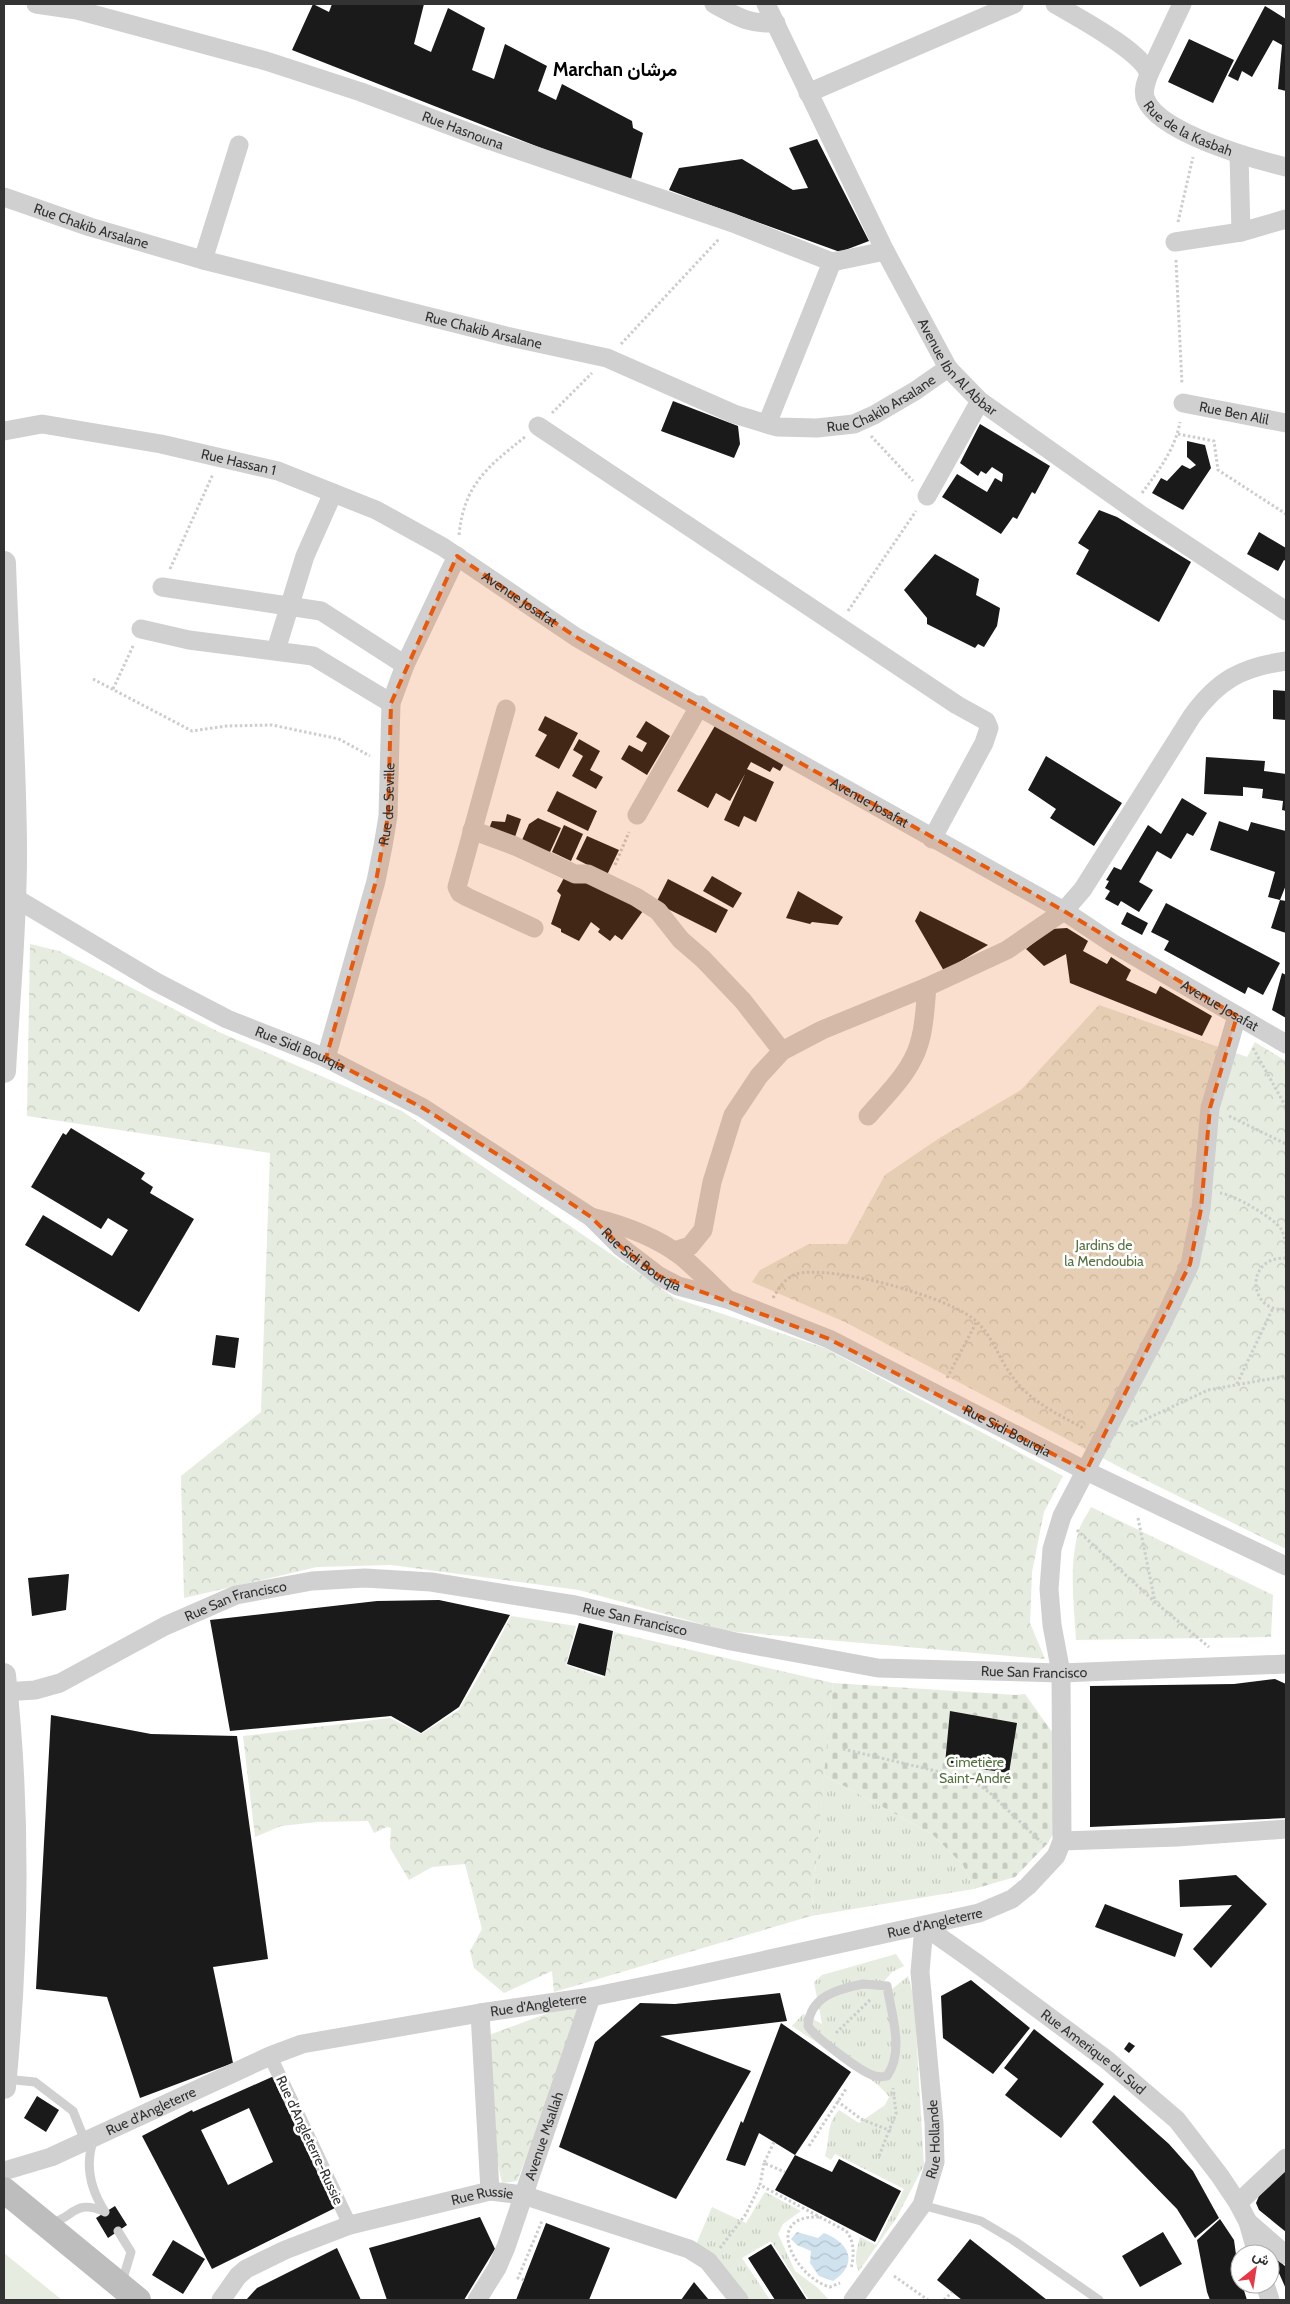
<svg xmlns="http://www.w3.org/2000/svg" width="1290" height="2304" font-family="Cabin,Vazirmatn,sans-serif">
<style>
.grass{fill:url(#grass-tufts)}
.forest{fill:url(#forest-crowns)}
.cemetery{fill:url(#cemetery-stones)}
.garden{fill:#e6ecdf}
.water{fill:url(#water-waves)}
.building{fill:#1a1a1a;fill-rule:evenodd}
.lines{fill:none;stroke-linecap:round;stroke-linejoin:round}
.path{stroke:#cdcdcd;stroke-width:3;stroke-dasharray:2.5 2.5;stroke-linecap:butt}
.service{stroke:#d0d0d0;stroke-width:9}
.pedestrian{stroke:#d0d0d0;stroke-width:14}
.minor{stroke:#d0d0d0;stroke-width:19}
.tertiary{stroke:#d0d0d0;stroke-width:24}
.secondary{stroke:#bdbdbd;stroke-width:26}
.marked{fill:#e8590c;fill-opacity:0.2;stroke:#e8590c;stroke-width:4;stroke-dasharray:10 6;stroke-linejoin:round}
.labels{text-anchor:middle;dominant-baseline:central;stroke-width:5;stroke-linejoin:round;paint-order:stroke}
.street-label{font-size:14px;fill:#333;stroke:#fff}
.park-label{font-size:14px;fill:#56703f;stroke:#fff}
.district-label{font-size:19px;font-weight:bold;fill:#000;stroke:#fff}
</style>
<defs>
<pattern id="grass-tufts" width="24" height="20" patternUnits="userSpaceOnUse" patternTransform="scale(1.25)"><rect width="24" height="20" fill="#e6ecdf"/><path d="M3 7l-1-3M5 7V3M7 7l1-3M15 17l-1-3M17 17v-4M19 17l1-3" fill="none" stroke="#c6cbc0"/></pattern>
<pattern id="forest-crowns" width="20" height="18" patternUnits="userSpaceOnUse" patternTransform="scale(1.25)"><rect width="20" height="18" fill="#e6ecdf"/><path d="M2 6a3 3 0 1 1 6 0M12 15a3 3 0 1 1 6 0" fill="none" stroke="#c6cbc0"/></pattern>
<pattern id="cemetery-stones" width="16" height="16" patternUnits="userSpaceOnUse" patternTransform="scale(1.25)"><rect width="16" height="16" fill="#e6ecdf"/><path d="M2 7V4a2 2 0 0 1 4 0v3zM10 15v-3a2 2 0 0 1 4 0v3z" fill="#c6cbc0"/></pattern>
<pattern id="water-waves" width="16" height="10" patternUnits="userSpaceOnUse" patternTransform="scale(1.25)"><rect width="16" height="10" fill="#cfe2ee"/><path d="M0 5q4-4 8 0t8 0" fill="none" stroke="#b2c2cd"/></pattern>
</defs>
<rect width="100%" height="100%" fill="#fff"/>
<path class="grass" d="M 824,1775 L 932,1834 L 963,1865 L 974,1889 L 811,1916 Z
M 896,1954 L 904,1966 L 892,1972 L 879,1987 L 886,1994 L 908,1976 L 914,1997 L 924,2165 L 897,2217 L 859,2271 C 853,2262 857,2247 860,2237 L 876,2245 L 904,2189 L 835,2154 L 831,2160 L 825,2156 C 831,2136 825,2127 839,2110 L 859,2123 L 885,2105 L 889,2097 C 883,2083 809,2038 792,2026 L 803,2014 L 822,2024 L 814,1982 L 822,1975 Z
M 765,2192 L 801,2211 L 783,2224 L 778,2234 L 795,2271 L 818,2288 L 829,2300 L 809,2300 L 771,2241 L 742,2258 L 770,2300 L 747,2300 L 695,2247 L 712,2207 L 746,2223 Z"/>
<path class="forest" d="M 30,944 L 59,951 L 219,1032 L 402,1111 L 675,1298 L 825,1348 L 1063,1476 L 1044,1512 L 1032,1572 L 1030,1623 L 1045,1659 L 726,1631 L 579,1590 L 391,1565 L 317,1567 L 184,1598 L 181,1476 L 261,1412 L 270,1153 L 27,1116 Z
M 1099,1005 L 1247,1057 L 1255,1042 L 1286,1061 L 1286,1549 L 1127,1471 L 845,1322 L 752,1282 L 760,1270 L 809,1244 L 847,1244 L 885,1175 L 938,1139 L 1021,1090 Z
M 1091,1507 L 1273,1595 L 1271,1637 L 1076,1640 C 1074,1604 1068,1562 1080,1527 C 1083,1520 1088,1513 1091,1507 Z
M 511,1616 L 576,1626 L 566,1665 L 604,1678 L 614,1632 L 833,1683 L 811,1916 L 554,1992 L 552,1971 L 504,1993 L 474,1968 L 470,1951 L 482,1929 L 465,1864 L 432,1867 L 409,1880 L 390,1848 L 391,1828 L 387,1827 L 374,1833 L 368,1821 L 317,1822 L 281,1826 L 255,1837 L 243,1736 L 390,1718 L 421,1734 L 459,1710 L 486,1664 Z
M 591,1997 L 517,2181 L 502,2183 L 496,2156 L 489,2035 Z"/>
<path class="cemetery" d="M 833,1683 L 1016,1695 L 1025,1694 L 1052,1732 L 1054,1832 L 1048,1843 L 1015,1877 L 974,1889 L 963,1865 L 932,1834 L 824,1775 Z"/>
<path class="garden" d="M 4,2253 L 62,2300 L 4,2300 Z"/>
<path class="water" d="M 797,2232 L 818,2238 L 824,2233 C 850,2243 859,2264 833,2281 L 819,2276 L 810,2263 L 811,2251 L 797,2245 L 791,2239 Z"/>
<path class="building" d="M 313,4 L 329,12 L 332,4 L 424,4 L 414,44 L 431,52 L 448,8 L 485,28 L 472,70 L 494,79 L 505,44 L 547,66 L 538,91 L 556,100 L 562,84 L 632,121 L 633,128 L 643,133 L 630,183 L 292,50 Z
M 1265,6 L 1286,19 L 1286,91 L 1278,89 L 1282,45 L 1273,40 L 1252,77 L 1242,71 L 1238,81 L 1228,76 Z
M 1189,39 L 1234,60 L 1213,103 L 1168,82 Z
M 817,139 L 869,241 L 840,252 L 669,190 L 679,168 L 742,159 L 793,190 L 808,188 L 789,148 Z
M 673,401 L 738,426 L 740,444 L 734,458 L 661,431 Z
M 980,424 L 1050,466 L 1035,494 L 1032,492 L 1017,519 L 1013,517 L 1001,534 L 942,497 L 957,474 L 987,492 L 995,478 L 1002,482 L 1003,474 L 992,467 L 986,474 L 981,471 L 978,476 L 960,463 Z
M 1187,441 L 1205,445 L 1211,468 L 1183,510 L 1152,493 L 1161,478 L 1167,481 L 1182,465 L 1190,469 L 1196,465 L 1187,457 Z
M 1099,510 L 1117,517 L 1191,562 L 1159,622 L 1076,574 L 1089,550 L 1078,543 Z
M 1259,532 L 1286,548 L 1286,561 L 1284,560 L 1278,571 L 1247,554 Z
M 935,554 L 979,579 L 976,595 L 1000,608 L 997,626 L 984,647 L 978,644 L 975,648 L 927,624 L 927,618 L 904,590 Z
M 1273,690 L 1286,691 L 1286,720 L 1273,719 Z
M 545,716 L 578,733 L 559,769 L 535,756 L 547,735 L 538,730 Z
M 646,721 L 670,736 L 647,775 L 621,759 L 629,745 L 642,752 L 647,743 L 636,737 Z
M 716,724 L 784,764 L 780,771 L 773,767 L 770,772 L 751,762 L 747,769 L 774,782 L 756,822 L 744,816 L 739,827 L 724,820 L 745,774 L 730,801 L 716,793 L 708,808 L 677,791 Z
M 579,739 L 600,751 L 590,770 L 603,777 L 596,789 L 572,776 L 583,756 L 573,750 Z
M 1046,756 L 1122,803 L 1094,846 L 1050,818 L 1056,809 L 1028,790 Z
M 1206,757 L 1265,761 L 1264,771 L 1286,774 L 1286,811 L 1282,810 L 1283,801 L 1262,798 L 1263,789 L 1243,787 L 1243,796 L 1204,794 Z
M 557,791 L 597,811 L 588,831 L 547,811 Z
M 1182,798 L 1207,813 L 1193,836 L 1187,833 L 1171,859 L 1157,851 L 1139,882 L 1153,890 L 1139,912 L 1121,901 L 1118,906 L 1105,899 L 1110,891 L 1105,888 L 1109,881 L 1106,880 L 1114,867 L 1121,870 L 1148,825 L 1161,834 Z
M 507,814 L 521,819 L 515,837 L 489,829 L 492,821 L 505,822 Z
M 538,818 L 561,828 L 550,852 L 519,847 L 529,824 Z
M 1219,821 L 1248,831 L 1251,822 L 1286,831 L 1286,885 L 1280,900 L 1268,897 L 1275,872 L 1210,850 Z
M 564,825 L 583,834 L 571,861 L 552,852 Z
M 587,836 L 619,850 L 607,875 L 576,859 Z
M 566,874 L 588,878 L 643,911 L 622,940 L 615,935 L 610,941 L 598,932 L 600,929 L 591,922 L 579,941 L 561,932 L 561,929 L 551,924 L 561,895 L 557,891 Z
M 712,876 L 742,893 L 733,908 L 703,891 Z
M 668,879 L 728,910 L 716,933 L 656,903 Z
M 798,891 L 843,917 L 838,925 L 812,922 L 810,924 L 786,918 Z
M 1280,900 L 1286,901 L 1286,933 L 1271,928 Z
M 1166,903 L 1280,963 L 1263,995 L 1248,987 L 1245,994 L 1164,950 L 1169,941 L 1151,932 Z
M 920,911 L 988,945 L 944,971 L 915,921 Z
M 1127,912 L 1148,923 L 1142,935 L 1121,924 Z
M 1067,928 L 1088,941 L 1083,951 L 1107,964 L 1111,957 L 1131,970 L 1126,980 L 1156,994 L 1160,986 L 1212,1016 L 1202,1036 L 1070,983 L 1066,954 L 1044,966 L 1026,949 L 1051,929 Z
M 1282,973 L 1286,975 L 1286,1018 L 1272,1010 Z
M 71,1128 L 145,1173 L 141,1179 L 153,1187 L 150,1193 L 194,1219 L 139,1312 L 25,1245 L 43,1215 L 112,1256 L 128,1230 L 108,1218 L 101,1229 L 31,1187 L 63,1133 L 66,1135 Z
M 216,1335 L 239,1338 L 235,1368 L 212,1365 Z
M 69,1574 L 66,1610 L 32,1616 L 28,1578 Z
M 439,1600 L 510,1615 L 459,1707 L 421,1733 L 391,1716 L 230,1731 L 210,1620 L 377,1601 Z
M 579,1623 L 613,1631 L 605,1676 L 567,1664 Z
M 1275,1679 L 1286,1684 L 1286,1818 L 1090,1827 L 1090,1686 L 1234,1684 Z
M 950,1711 L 1017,1723 L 1009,1773 L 945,1764 Z
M 51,1715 L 151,1734 L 237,1736 L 268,1959 L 213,1967 L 233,2063 L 140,2098 L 107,1997 L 36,1989 Z
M 1236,1875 L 1267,1904 L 1211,1968 L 1193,1949 L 1232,1905 L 1180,1907 L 1179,1880 Z
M 1105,1904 L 1183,1934 L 1175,1957 L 1095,1927 Z
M 971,1980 L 1030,2028 L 993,2074 L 943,2038 L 941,1996 Z
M 780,1993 L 787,2021 L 660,2036 L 751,2071 L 676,2199 L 559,2147 L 595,2042 L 640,2003 L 675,2004 Z
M 781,2023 L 851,2072 L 795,2155 L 759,2133 L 745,2166 L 726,2160 L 741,2121 L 743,2123 Z
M 1034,2029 L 1104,2084 L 1061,2138 L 1005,2095 L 1018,2079 L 1004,2068 Z
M 1129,2042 L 1135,2046 L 1129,2053 L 1124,2049 Z
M 274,2076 L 335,2208 L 212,2269 L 142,2136 L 192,2110 L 193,2112 ZM 249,2108 L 273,2162 L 228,2185 L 201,2130 Z
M 1114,2095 L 1169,2144 L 1193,2171 L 1219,2218 L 1195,2238 L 1177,2209 L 1092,2122 Z
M 37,2096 L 59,2110 L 46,2132 L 24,2118 Z
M 795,2155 L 832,2172 L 839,2159 L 901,2191 L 875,2242 L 775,2190 Z
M 1286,2170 L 1286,2232 L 1259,2210 L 1256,2203 L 1261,2191 Z
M 115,2206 L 127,2225 L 108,2238 L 96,2218 Z
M 480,2217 L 495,2249 L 464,2300 L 387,2300 L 369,2248 Z
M 1220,2219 L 1234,2240 L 1240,2284 L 1242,2284 L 1247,2300 L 1210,2300 L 1207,2292 L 1197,2240 Z
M 546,2223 L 610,2248 L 589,2300 L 516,2300 Z
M 1163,2232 L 1182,2264 L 1140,2287 L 1122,2256 Z
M 970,2239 L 1047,2300 L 962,2300 L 937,2280 Z
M 173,2240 L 205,2259 L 183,2294 L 152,2275 Z
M 771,2244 L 807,2300 L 775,2300 L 748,2258 Z
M 337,2248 L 361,2300 L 246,2300 L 257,2288 Z
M 1278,2260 L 1286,2267 L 1286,2289 L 1275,2264 Z
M 694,2282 L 709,2300 L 681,2300 Z"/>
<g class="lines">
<path class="path" d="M 1178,222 L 1193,157
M 1176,260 L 1182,384
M 621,344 L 719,239
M 552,413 L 592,373
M 1178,434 L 1214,441 L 1218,470 L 1286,514
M 871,436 L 913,481
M 1142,493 C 1158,471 1175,450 1180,422
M 459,535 C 464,485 487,467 525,437
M 170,569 L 213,474
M 848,611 L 916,511
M 93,679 L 192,731 L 226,726 L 272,725 L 339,739 L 370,756
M 113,689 L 134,644
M 615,865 L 629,832
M 1253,1048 L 1286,1107
M 1229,1116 L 1286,1144
M 1220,1193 C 1233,1194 1274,1218 1281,1229 C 1285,1236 1286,1244 1286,1253
M 1286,1258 C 1243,1257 1249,1314 1286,1309
M 773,1298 C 779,1288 785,1278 796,1274 C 830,1264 952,1297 977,1322 C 993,1337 999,1359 1012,1376 C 1029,1401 1059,1415 1085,1429
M 947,1378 L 977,1321
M 1237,1384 L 1273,1308
M 1131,1426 L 1208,1390 L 1286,1376
M 1138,1518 L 1155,1602
M 1077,1530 L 1156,1603 L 1209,1647
M 843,1749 L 970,1779 L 989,1792 L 1041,1842
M 836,2033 L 871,1999
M 837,2101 L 861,2119 L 891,2131
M 774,2142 L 764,2163 L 785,2172
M 809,2146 L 846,2089
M 879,2156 L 896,2113 L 893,2088
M 764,2163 L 760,2185 L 846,2231 C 855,2241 854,2256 851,2269
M 819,2217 C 761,2215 796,2278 830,2287 L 840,2283
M 720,2248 L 746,2214 L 760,2185
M 894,2276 L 928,2300
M 524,2280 L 518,2278 L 542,2221
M 944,2300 L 952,2292"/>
<path class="service" d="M 863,1984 L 887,1986 C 891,2013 905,2051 887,2076 C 883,2077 880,2077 875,2076 C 862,2073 816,2038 808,2026 C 810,1996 838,1989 863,1984 Z
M 5,2079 L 35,2082 L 73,2111 L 85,2141
M 94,2139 C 84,2165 91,2190 105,2212
M 922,2205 L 981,2221 L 1013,2240 L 1099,2300
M 51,2223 C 74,2218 74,2198 105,2212
M 118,2231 L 131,2252 L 122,2282"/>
<path class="pedestrian" d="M 270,2056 L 350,2225"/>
<g class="minor">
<path id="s1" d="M 36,4 L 77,10 L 266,61 L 361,92 L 486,139 L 733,223 L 832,262 L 885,251"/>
<path d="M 714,4 C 738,17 747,24 776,23"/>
<path id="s2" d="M 766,4 L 885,251 L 948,368 L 980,401 L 1144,517 L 1286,611"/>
<path id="s3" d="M 1055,4 C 1077,17 1142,51 1149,74 C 1146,82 1142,92 1146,100 C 1160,133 1253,159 1286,167"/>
<path d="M 1149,74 L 1182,4"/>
<path d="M 808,93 L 1014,4"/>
<path d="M 1239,155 L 1241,232"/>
<path id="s4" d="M 4,197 L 90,227 L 203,260 L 506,336 L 607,358 L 734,414 L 777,427 L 817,428 L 854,424 L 874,415 L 915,391 L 948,368"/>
<path d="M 1175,242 L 1241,232 L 1286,219"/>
<path d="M 203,260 L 239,145"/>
<path id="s5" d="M 1183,403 L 1286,423"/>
<path d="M 767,424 L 832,262"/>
<path d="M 538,426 L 957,705 L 986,721 L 989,728 L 984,743 L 932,839"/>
<path id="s6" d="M 4,431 L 42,424 L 161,444 L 278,471 L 376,510 L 443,547 L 576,637 L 631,669 L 1064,911 L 1112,943 L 1286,1044"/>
<path d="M 927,496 L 980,401"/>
<path d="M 162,587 L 321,611 L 405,665"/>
<path d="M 141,629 L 189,640 L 313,656 L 391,703"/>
<path d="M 276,650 L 305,556 L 333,493"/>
<path d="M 506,709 L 457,887 L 460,893 L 467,897 L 534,928"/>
<path d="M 637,815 L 700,705"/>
<path d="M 472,830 L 515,846 L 575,874 L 588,874 L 636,897 L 658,911 L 681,940 L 703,959 L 743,1001 L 782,1051"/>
<path id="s7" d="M 5,892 L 156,982 L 227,1019 L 326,1058 L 423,1108 L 591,1217 L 621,1247 L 659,1276 L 678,1286 L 727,1299 L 829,1339 L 1086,1471 L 1286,1566"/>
<path id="s8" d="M 326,1058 L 376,881 L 383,846 L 388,816 L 391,703 L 405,665 L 457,556"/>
<path d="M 868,1116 C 886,1095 911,1072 919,1044 C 925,1026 925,1006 927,987"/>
<path d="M 591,1217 C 623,1225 655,1236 681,1256 C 697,1269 712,1285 727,1299"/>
<path d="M 674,1251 L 690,1246 L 703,1230 L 712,1182 L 733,1115 L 759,1076 L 782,1051 L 822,1030 L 927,987 L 1007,950 L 1064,911 L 1083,889 L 1192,716 C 1218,680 1242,667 1286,661"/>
<path id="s9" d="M 4,1692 L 35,1690 L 60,1683 L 165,1626 L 236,1595 L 312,1581 L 365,1578 L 431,1582 L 575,1605 L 731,1641 L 878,1668 L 1061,1673 L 1286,1664"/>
<path d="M 1062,1841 L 1177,1837 L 1286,1829"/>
<path id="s10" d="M 924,1926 L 975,1962 L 1107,2060 L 1177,2120 L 1220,2176 L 1238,2203 L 1248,2222 L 1257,2254"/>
<path d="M 480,2013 L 490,2191"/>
<path id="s11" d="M 4,2171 L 51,2157 L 270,2056 L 302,2044 L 480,2013 L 591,1997 L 684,1978 L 979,1913 L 1012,1899 L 1028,1886 L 1056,1856 L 1062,1841 L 1061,1673 L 1052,1625 L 1049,1589 L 1052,1549 L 1062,1516 L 1162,1324 L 1190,1264 L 1201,1209 L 1210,1108 L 1237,1016"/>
<path d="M 1238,2203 L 1286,2158"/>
<path d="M 1248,2222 L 1286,2255"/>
<path d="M 1265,2284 L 1270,2300"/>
<path id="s12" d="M 221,2300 L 238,2276 L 246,2269 L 285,2250 L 350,2225 L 490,2191 L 523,2195 L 689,2249 L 708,2261 L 739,2300"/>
<path id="s13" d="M 477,2300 L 497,2268 L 506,2247 L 591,1997"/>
<path id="s14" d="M 853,2300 L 922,2205 L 935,2162 L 934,2123 L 920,1972 L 924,1926"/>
</g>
<path class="tertiary" d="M 4,563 C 7,660 15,757 15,855 C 15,927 8,999 4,1071
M 4,1675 C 19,1811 17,1951 4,2087"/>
<path class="secondary" d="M 4,2190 L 138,2300"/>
</g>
<path class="marked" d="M 457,556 L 576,637 L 1064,911 L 1237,1016 L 1210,1108 L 1201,1209 L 1190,1264 L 1086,1471 L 829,1339 L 659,1276 L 621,1247 L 591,1217 L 519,1168 L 423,1108 L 326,1058 L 376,881 L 388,816 L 391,703 Z"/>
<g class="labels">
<g class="street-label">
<text stroke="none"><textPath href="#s3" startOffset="198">Rue de la Kasbah</textPath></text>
<text stroke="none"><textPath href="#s1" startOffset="446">Rue Hasnouna</textPath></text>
<text stroke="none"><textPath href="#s4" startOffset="92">Rue Chakib Arsalane</textPath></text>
<text stroke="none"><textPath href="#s4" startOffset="498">Rue Chakib Arsalane</textPath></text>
<text stroke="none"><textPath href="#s2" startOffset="412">Avenue Ibn Al Abbar</textPath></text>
<text stroke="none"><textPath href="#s4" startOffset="918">Rue Chakib Arsalane</textPath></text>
<text stroke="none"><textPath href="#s5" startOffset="52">Rue Ben Alil</textPath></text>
<text stroke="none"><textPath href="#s6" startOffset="239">Rue Hassan 1</textPath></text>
<text stroke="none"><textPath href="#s6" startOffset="554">Avenue Josafat</textPath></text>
<text stroke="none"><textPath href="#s6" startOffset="959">Avenue Josafat</textPath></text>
<text stroke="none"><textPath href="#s8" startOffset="262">Rue de Seville</textPath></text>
<text stroke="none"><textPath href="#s6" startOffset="1364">Avenue Josafat</textPath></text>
<text stroke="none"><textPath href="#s7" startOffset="335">Rue Sidi Bourqia</textPath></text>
<text stroke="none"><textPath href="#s7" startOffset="738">Rue Sidi Bourqia</textPath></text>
<text stroke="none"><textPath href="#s7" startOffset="1144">Rue Sidi Bourqia</textPath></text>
<text stroke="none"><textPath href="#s9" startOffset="252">Rue San Francisco</textPath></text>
<text stroke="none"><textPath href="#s9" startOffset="658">Rue San Francisco</textPath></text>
<text stroke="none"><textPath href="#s9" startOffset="1062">Rue San Francisco</textPath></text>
<text stroke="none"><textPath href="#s11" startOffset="969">Rue d'Angleterre</textPath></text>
<text stroke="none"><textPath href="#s11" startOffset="564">Rue d'Angleterre</textPath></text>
<text stroke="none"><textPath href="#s10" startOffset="211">Rue Amerique du Sud</textPath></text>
<text stroke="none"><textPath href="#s11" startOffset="159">Rue d'Angleterre</textPath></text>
<text stroke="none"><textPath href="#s13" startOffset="178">Avenue Msallah</textPath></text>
<text stroke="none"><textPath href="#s14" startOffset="185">Rue Hollande</textPath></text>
<text transform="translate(310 2140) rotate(65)">Rue d'Angleterre-Russie</text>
<text stroke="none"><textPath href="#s12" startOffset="289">Rue Russie</textPath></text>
</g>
<g class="park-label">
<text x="1104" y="1245">Jardins de<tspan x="1104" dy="16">la Mendoubia</tspan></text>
<text x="975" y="1762">Cimetière<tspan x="975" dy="16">Saint-André</tspan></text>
</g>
<g class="district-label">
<text x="615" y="69">Marchan مرشان</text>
</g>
</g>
<rect width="1290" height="2304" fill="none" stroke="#333333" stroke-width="10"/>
<g transform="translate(1255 2269) rotate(30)"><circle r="24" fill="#ffffff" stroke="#adadad"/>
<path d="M0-4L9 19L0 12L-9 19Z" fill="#e63946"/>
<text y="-8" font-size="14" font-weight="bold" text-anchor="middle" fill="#333333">ش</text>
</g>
</svg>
